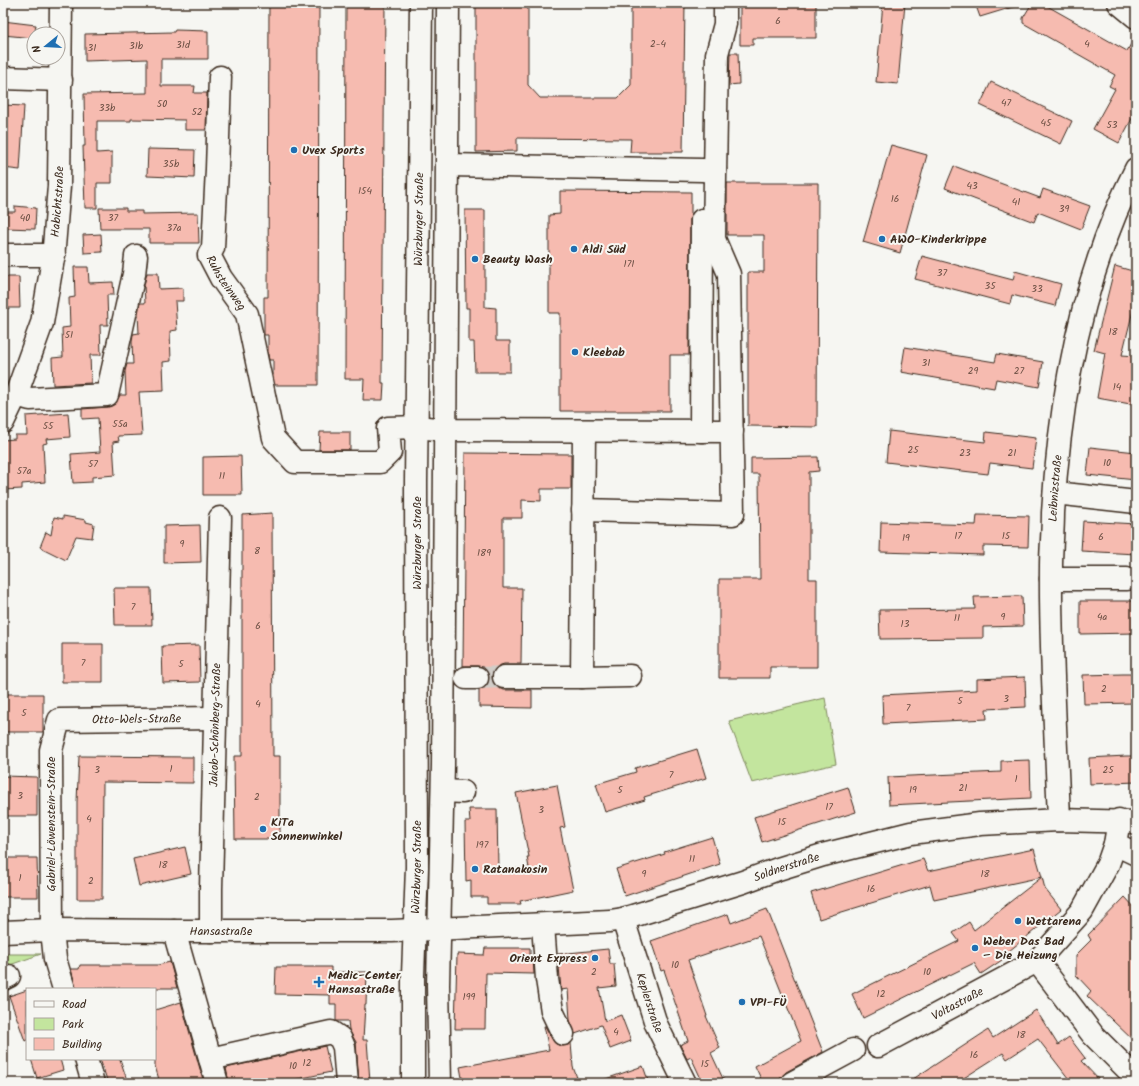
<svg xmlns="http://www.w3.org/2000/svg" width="1139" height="1086" font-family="Kalam,sans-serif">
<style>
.green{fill:#c3e59e;stroke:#7f885e}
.building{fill:#f6bbb0;stroke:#3b2a1e}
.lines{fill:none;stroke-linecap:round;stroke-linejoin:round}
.minor-tunnel{stroke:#d1cdc8;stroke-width:22;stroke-dasharray:22 11;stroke-linecap:butt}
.minor-casing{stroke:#3b2a1e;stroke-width:25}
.major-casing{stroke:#3b2a1e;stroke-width:25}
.minor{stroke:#f6f6f2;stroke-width:22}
.major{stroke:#f6f6f2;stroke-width:22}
.poi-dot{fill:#1f6fb2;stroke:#f6f6f2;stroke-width:1.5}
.labels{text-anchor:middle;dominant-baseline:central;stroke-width:4;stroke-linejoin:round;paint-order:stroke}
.number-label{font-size:10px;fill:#6a4e42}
.poi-label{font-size:12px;font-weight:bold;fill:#3b2a1e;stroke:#f6f6f2;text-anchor:start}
.street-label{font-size:12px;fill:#3b2a1e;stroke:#f6f6f2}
</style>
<rect width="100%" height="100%" fill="#f6f6f2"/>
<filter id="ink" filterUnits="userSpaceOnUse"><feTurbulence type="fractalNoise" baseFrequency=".025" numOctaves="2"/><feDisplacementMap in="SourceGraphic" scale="8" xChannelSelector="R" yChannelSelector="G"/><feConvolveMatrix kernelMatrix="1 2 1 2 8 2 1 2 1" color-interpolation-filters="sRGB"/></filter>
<g filter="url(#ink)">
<path class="green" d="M 825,698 L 836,764 L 752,783 L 729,721 Z
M 3,954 L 41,954 L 7,966 L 3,958 Z"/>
<path class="building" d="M 269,3 L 319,3 L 318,385 L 275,385 L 273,376 L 273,360 L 269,360 L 268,355 L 268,335 L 264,335 L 264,297 L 268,297 Z
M 346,3 L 385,3 L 382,383 L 384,383 L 383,400 L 363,400 L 364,379 L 345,379 Z
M 476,3 L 528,3 L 528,85 L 540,98 L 618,98 L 631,85 L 631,3 L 685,3 L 683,152 L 630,152 L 631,139 L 517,138 L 517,151 L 476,152 Z
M 740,3 L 816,3 L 816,38 L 753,38 L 753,45 L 740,45 Z
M 883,3 L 905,3 L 898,84 L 876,82 Z
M 975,3 L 1016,3 L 1016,6 L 980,17 Z
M 1032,3 L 1042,3 L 1127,51 L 1136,35 L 1136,111 L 1119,143 L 1093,129 L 1115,89 L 1109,86 L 1115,75 L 1023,23 L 1023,18 Z
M 3,21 L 36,25 L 34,38 L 3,35 Z
M 175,30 L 208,31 L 208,59 L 161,59 L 161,86 L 195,86 L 194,93 L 207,93 L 206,130 L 185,130 L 185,120 L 131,119 L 131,121 L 97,121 L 97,153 L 112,152 L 112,183 L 97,183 L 97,208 L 85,208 L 83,146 L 85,146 L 84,94 L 147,93 L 147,59 L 85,61 L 85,34 L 174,32 Z
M 730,53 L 738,53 L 739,84 L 729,85 Z
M 991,82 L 1072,121 L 1061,144 L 980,105 Z
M 3,105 L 24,106 L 20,170 L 3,168 Z
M 891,145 L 927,155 L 900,253 L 863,242 Z
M 148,149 L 195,150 L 194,178 L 147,176 Z
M 954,166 L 1040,198 L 1043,189 L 1090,206 L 1081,229 L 1038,212 L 1034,222 L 945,188 Z
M 727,183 L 818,183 L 817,427 L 748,426 L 748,272 L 764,272 L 764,235 L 727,235 Z
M 560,191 L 691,192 L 691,214 L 690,220 L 689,355 L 670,355 L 670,411 L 560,411 L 560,313 L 549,313 L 549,215 L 560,214 Z
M 15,206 L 36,208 L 35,229 L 6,228 L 7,212 L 15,212 Z
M 99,208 L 126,208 L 126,211 L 142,211 L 142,214 L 198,213 L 199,243 L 149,243 L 149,229 L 100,229 Z
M 465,210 L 485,210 L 485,307 L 496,308 L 496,341 L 510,341 L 510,372 L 475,372 L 474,342 L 469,342 L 469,308 L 466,308 Z
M 101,234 L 102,252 L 84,253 L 83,235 Z
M 922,256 L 1013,280 L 1015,271 L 1061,284 L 1055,306 L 1012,295 L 1010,304 L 915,279 Z
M 1115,266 L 1136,272 L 1136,298 L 1122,355 L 1136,356 L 1136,405 L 1097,398 L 1105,353 L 1094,350 Z
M 74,267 L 88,267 L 89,283 L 113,282 L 114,295 L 107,295 L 108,325 L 100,325 L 101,355 L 90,355 L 91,383 L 53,385 L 52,358 L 63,357 L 62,328 L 70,327 L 69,298 L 75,297 Z
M 147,273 L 158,273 L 159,289 L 183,288 L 183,301 L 175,301 L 177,330 L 170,331 L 171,361 L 163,362 L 164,391 L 139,392 L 142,435 L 118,436 L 119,441 L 113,442 L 115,475 L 92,477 L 92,482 L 73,483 L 71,454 L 100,452 L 98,418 L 82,419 L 82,409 L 108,407 L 115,404 L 120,395 L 126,395 L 125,371 L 127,364 L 133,364 L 132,342 L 133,334 L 139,333 L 138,314 L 140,303 L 145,303 L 144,285 Z
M 3,277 L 19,277 L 20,308 L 3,308 Z
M 905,347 L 995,362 L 997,354 L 1043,362 L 1039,387 L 996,379 L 994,388 L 901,372 Z
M 68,413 L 70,437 L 46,439 L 47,443 L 43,444 L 45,482 L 22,484 L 22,489 L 3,490 L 3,440 L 15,439 L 15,435 L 27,435 L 26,416 Z
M 889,431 L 985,442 L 986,432 L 1036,438 L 1032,468 L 990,463 L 988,474 L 886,462 Z
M 320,432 L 350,432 L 350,450 L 319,450 Z
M 1090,447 L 1136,452 L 1136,480 L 1087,475 Z
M 465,453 L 571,454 L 571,489 L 541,489 L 541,501 L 522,500 L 522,518 L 503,518 L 503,588 L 522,588 L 521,664 L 504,664 L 498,666 L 493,671 L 492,677 L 493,684 L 498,688 L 504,690 L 532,690 L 532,708 L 479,707 L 479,690 L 484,689 L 488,684 L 489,678 L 488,672 L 484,667 L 477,666 L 463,666 Z
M 241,456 L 242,495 L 203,495 L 203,457 Z
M 818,457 L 819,471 L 809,472 L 809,579 L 817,579 L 817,667 L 770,667 L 770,678 L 719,678 L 719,579 L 760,579 L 759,474 L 751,474 L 751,458 Z
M 272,513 L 273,756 L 280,756 L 280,839 L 235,839 L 234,756 L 242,756 L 242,515 Z
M 977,515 L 1029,516 L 1028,547 L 983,546 L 983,555 L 880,552 L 881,522 L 976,525 Z
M 63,516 L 86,520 L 86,522 L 94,524 L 92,538 L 76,536 L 66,560 L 40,547 L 46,532 L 51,535 L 54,517 L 63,519 Z
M 1083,521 L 1136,524 L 1136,554 L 1081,551 Z
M 200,525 L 201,562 L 164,563 L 164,526 Z
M 114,588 L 151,588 L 152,625 L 115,625 Z
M 1022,596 L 1023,626 L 983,627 L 983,638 L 880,639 L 879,610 L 975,609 L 974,597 Z
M 1080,601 L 1136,601 L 1136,633 L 1080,634 Z
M 62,644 L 103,644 L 103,682 L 62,682 Z
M 199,645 L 200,682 L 163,683 L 162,646 Z
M 1123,674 L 1136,674 L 1136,703 L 1084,704 L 1083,675 Z
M 1025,677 L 1026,707 L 986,709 L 987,719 L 883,724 L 882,695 L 977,690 L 977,679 Z
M 4,694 L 43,694 L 43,732 L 4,732 Z
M 697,749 L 706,778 L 644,797 L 645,800 L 605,812 L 596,784 L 636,772 L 635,768 Z
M 79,756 L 193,757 L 193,783 L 103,782 L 102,899 L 77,899 L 77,802 Z
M 1126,756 L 1136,756 L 1136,782 L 1090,784 L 1089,758 Z
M 1030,760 L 1031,798 L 889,805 L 888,777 L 1001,772 L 1001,761 Z
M 3,776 L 37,777 L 37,816 L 3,816 Z
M 557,785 L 565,827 L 560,828 L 573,890 L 520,901 L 521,904 L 487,904 L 487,897 L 471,897 L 471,880 L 466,881 L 465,822 L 470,822 L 469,809 L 497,809 L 498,869 L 529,868 L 527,857 L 529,857 L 516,793 Z
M 848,787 L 856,812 L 762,842 L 754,817 Z
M 712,837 L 720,864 L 625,896 L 616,869 L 665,854 L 664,852 Z
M 185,847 L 191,874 L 139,886 L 133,859 Z
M 1034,849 L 1042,877 L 934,900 L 930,885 L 819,919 L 811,893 L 923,859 L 928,871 Z
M 3,858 L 37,858 L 38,897 L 3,897 Z
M 1042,877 L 1045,889 L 1061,909 L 1009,951 L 1011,954 L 981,974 L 974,963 L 863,1018 L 852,994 L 959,941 L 953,933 L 969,922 L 974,930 Z
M 1125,897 L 1136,909 L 1136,1043 L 1087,996 L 1091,991 L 1076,975 L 1076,955 L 1091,940 L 1088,935 Z
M 767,909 L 823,1052 L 786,1072 L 781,1077 L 780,1083 L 763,1083 L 755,1066 L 801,1041 L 759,936 L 688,960 L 707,1016 L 706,1016 L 720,1048 L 711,1053 L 725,1083 L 703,1083 L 691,1057 L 687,1059 L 680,1045 L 688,1041 L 664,970 L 661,971 L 651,941 L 728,914 L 731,923 Z
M 485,948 L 530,948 L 530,957 L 533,957 L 534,974 L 486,973 L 485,1029 L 455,1029 L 457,954 L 484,955 Z
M 608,949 L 610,964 L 614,964 L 616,986 L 599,988 L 605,1021 L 621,1015 L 631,1041 L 610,1049 L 601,1025 L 575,1034 L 570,1020 L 568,989 L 561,990 L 558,954 Z
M 170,962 L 177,988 L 76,988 L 71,969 L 79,969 L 80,965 L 158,965 Z
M 276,967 L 331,967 L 331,972 L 367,972 L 366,1005 L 365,1005 L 363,1040 L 367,1040 L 370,1082 L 359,1083 L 356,1042 L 349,1030 L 348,1021 L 336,1021 L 336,1004 L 330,1004 L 330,995 L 275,994 Z
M 27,990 L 27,1040 L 25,1041 L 9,996 Z
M 181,1002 L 198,1062 L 204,1083 L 160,1083 L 155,1066 L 155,1010 Z
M 1036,1010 L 1058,1045 L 1069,1037 L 1085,1058 L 1081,1061 L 1102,1083 L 1072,1083 L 1038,1039 L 1007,1059 L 1003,1053 L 956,1083 L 907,1083 L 988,1030 L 993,1038 Z
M 544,1026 L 545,1026 L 552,1039 L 556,1044 L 562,1046 L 568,1045 L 571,1043 L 573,1067 L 579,1083 L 463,1083 L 460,1067 L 549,1050 Z
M 325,1046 L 331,1072 L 279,1083 L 229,1083 L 226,1068 Z
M 31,1059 L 60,1059 L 63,1070 L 37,1078 Z
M 100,1059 L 120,1059 L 128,1083 L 108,1083 Z
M 643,1066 L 649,1083 L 600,1083 L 600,1081 Z"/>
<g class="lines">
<path class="minor-tunnel" d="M 477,678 L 504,677"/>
<defs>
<g id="minor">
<path d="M 1119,3 L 1136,17"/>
<path id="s1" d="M 220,77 L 217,169 L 213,248 L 209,255 L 221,278 L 247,314 L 273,438 L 295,462 L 380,462 L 390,452 L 388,428 L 417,427 L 446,430 L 732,431"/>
<path d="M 3,78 L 61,80"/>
<path d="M 448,165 L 702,170 L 715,171"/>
<path d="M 3,255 L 54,255"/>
<path d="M 16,395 L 30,399 L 107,395 L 134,274 L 136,256"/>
<path id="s2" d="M 3,422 L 16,395 L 42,323 L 53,259 L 59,186 L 61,3"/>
<path d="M 701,431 L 702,220"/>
<path d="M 1055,493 L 1136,502"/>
<path d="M 583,510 L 733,514 L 729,274 L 714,239 L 717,54 L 725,24 L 725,3"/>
<path d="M 1051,579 L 1127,579"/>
<path d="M 504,677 L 582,677 L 584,431"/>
<path d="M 582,677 L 630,676"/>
<path d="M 466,678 L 477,678"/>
<path d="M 443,791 L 463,792"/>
<path id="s3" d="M 1059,820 C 1056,735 1050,651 1051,566 C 1051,549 1053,531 1053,513 C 1060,394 1082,275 1136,169"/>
<path d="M 1115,844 L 1136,854"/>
<path id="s4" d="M 623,919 L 656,1024 L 685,1083"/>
<path d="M 543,925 L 547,979 L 552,1011 L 563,1034"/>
<path d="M 174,931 L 217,1083"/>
<path id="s5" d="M 211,931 L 211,889 L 220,518"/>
<path id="s6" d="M 3,932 L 52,930 L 174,931 L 392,931 L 610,921 L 623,919 L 743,882 L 778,869 L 823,855 L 911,833 L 980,824 L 1059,820 L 1136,822"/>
<path d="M 1037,961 L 1093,1035 L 1136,1078"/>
<path d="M 3,979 L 9,976"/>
<path id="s7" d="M 64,989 L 55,959 L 52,930 L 51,750 L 59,720 L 215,718"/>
<path id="s8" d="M 878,1046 L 1037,961 L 1082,911 L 1108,864 L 1115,844 L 1119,820"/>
<path d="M 86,1059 L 93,1083"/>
<path d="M 210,1059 L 331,1032 L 340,1038 L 344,1047 L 347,1083"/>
<path d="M 792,1083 L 853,1050"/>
</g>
<g id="major">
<path id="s9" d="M 413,1083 L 413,975 L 417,867 L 416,482 L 421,3"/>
<path d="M 440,1083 L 438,985 L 443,765 L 448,3"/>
</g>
</defs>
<use href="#minor" class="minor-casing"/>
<use href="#major" class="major-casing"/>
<use href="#minor" class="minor"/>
<use href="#major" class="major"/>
</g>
</g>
<g class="poi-dot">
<circle cx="294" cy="150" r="4"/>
<circle cx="882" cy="239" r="4"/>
<circle cx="574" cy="249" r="4"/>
<circle cx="475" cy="259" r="4"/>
<circle cx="575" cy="352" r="4"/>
<circle cx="263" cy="829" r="4"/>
<circle cx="475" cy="869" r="4"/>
<circle cx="1018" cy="921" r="4"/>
<circle cx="975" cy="948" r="4"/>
<circle cx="595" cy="958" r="4"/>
<path d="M317 976h4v4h4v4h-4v4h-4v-4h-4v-4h4z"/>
<circle cx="742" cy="1002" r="4"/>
</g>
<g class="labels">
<g class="number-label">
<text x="778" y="21">6</text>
<text x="658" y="44">2-4</text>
<text x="1087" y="44">4</text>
<text x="183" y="45">31d</text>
<text x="136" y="46">31b</text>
<text x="92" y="48">31</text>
<text x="1006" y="103">47</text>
<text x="162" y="104">50</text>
<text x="107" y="108">33b</text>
<text x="197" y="112">52</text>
<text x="1046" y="123">45</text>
<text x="1112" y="125">53</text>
<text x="171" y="164">35b</text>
<text x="972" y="186">43</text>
<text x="365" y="191">154</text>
<text x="895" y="199">16</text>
<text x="1016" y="202">41</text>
<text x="1064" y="209">39</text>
<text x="25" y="218">40</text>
<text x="113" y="218">37</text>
<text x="174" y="228">37a</text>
<text x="629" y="264">171</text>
<text x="942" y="273">37</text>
<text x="990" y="286">35</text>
<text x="1037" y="289">33</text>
<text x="1113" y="332">18</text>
<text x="69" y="335">51</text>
<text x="926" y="363">31</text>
<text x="973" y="371">29</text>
<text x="1019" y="371">27</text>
<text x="1117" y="387">14</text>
<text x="120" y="424">55a</text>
<text x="48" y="426">55</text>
<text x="913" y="450">25</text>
<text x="965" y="453">23</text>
<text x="1012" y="453">21</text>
<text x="1107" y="463">10</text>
<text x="93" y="464">57</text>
<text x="24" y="471">57a</text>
<text x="222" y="476">11</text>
<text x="958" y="536">17</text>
<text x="1006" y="536">15</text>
<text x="1101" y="537">6</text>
<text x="906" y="538">19</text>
<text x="182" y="544">9</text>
<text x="257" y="551">8</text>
<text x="484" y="553">189</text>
<text x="133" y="607">7</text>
<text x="1003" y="617">9</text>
<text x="1102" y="617">4a</text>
<text x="957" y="618">11</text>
<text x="905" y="624">13</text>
<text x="258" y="626">6</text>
<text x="83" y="663">7</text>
<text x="181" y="664">5</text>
<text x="1104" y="689">2</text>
<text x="1006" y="699">3</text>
<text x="960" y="701">5</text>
<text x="258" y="704">4</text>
<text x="908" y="708">7</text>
<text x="24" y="713">5</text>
<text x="171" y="769">1</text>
<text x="97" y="770">3</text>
<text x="1108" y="770">25</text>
<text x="671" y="775">7</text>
<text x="1016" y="779">1</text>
<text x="963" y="788">21</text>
<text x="620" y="790">5</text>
<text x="913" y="790">19</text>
<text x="20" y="796">3</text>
<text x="257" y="797">2</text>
<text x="829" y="807">17</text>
<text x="541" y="810">3</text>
<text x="89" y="819">4</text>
<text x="782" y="822">15</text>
<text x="482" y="845">197</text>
<text x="692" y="859">11</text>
<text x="163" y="865">18</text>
<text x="644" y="874">9</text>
<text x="985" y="874">18</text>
<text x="20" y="878">1</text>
<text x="91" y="881">2</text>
<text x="871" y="889">16</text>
<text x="675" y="965">10</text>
<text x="594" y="972">2</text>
<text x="927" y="972">10</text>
<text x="881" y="994">12</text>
<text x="469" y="997">199</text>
<text x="616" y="1032">4</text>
<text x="1021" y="1035">18</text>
<text x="974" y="1055">16</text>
<text x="307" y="1063">12</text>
<text x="705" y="1064">15</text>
<text x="293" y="1066">10</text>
</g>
<g class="poi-label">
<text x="302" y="150">Uvex Sports</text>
<text x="890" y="239">AWO-Kinderkrippe</text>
<text x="582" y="249">Aldi Süd</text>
<text x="483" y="259">Beauty Wash</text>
<text x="583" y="352">Kleebab</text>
<text x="271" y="822">KiTa<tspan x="271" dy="14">Sonnenwinkel</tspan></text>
<text x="483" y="869">Ratanakosin</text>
<text x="1026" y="921">Wettarena</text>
<text x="983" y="941">Weber Das Bad<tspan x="983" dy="14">– Die Heizung</tspan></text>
<text x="587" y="958" text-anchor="end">Orient Express</text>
<text x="328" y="975">Medic-Center<tspan x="328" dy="14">Hansastraße</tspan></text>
<text x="750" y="1002">VPI-FÜ</text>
</g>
<g class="street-label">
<text stroke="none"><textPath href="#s2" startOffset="229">Habichtstraße</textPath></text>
<text stroke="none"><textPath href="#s9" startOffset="864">Würzburger Straße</textPath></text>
<text stroke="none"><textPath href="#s1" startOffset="212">Ruhsteinweg</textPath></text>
<text stroke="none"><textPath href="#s3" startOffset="332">Leibnizstraße</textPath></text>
<text transform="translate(417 543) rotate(-90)">Würzburger Straße</text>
<text stroke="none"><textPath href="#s7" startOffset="349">Otto-Wels-Straße</textPath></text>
<text stroke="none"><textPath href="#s5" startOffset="206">Jakob-Schönberg-Straße</textPath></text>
<text transform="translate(51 824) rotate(-90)">Gabriel-Löwenstein-Straße</text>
<text stroke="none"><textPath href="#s9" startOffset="216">Würzburger Straße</textPath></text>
<text stroke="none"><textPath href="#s6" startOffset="792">Soldnerstraße</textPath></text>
<text stroke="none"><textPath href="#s6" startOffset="218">Hansastraße</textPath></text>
<text stroke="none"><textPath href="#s4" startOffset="88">Keplerstraße</textPath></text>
<text stroke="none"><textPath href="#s8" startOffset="90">Voltastraße</textPath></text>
</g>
</g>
<rect width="1139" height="1086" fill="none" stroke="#f6f6f2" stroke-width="16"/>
<rect x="8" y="8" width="1123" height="1070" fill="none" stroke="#3b2a1e" stroke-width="1.5" filter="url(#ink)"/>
<rect x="26" y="988" width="130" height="72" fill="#f6f6f2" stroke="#aba49d"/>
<rect x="34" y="1001" width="20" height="6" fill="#f6f6f2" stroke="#aba49d"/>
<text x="62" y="1008" font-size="12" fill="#3b2a1e">Road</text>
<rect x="34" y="1018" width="20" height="12" fill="#c3e59e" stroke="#aba49d"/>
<text x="62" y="1028" font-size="12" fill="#3b2a1e">Park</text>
<rect x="34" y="1038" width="20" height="12" fill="#f6bbb0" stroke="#aba49d"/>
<text x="62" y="1048" font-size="12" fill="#3b2a1e">Building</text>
<g transform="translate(46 46) rotate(252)"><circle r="19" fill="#f6f6f2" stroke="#aba49d"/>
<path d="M0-3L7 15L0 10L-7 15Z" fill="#1f6fb2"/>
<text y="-6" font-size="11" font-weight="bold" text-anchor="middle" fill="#3b2a1e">N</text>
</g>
</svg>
